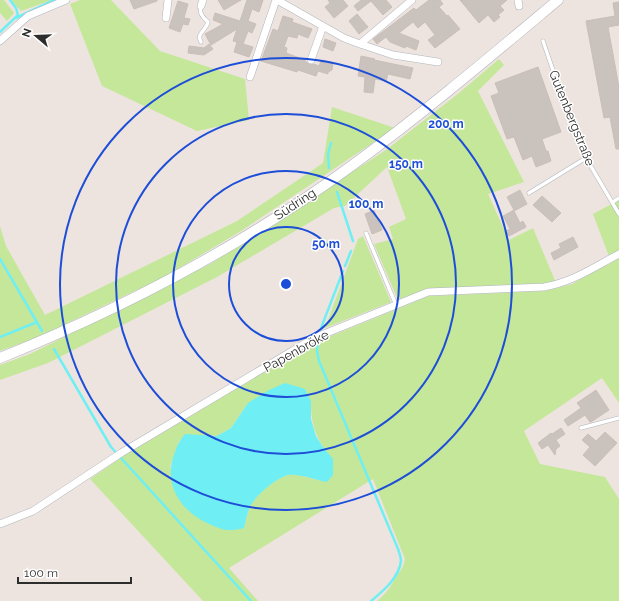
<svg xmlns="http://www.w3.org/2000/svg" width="619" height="601" font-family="Raleway,sans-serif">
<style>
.green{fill:#c5e79a;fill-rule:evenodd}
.water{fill:#6feff3}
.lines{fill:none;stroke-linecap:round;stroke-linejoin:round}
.stream{stroke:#6feff3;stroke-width:2.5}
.building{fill:#cac2bd;stroke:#cabfb8}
.service-casing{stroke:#afb5bd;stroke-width:4.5}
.minor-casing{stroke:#afb5bd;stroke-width:8}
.secondary-casing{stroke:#afb5bd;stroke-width:11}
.service{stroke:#fff;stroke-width:3.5}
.minor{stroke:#fff;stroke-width:7}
.secondary{stroke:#fff;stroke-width:10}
.ring{fill:none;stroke:#1d4ed8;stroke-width:2}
.labels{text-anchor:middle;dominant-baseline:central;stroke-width:3;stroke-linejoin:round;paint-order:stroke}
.street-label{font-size:13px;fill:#2d2d2d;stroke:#fff}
.centre{fill:#1d4ed8;stroke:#fff;stroke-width:2}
.ring-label{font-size:12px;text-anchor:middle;font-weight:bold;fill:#1d4ed8;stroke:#fff;stroke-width:3;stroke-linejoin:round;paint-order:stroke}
</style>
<rect width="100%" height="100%" fill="#eee4df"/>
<path class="green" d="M 0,0 L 4,0 L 14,13 L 7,21 L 0,13 Z
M 11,0 L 52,0 L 21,11 Z
M 80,0 L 111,0 L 160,51 L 245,79 L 249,120 L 197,131 L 102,86 L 70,4 Z
M 499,59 L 504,65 L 478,91 L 524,182 L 488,194 L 509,240 L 533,228 L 556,283 L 427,289 L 398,300 L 374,244 L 393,239 L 389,227 L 406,219 L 387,167 L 345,206 L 334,208 L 217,277 L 48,363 L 0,380 L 0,365 L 30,354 L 212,263 L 386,150 L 459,93 Z
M 332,107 L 395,128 L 241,231 L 164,277 L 36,338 L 0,351 L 0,226 L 6,246 L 45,315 L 237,221 L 323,163 Z
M 619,200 L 619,403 L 602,378 L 524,431 L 540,464 L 605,477 L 619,499 L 619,601 L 377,601 C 389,591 389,588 397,576 C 402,568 403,568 405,559 L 373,479 L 229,568 L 258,601 L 203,601 L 90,479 L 125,455 L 314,343 L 429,296 L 545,291 L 572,284 L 611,262 L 593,214 ZM 311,401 C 311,419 313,431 323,447 L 318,480 C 309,478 296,473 287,475 C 275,479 255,495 250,507 C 247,514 246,521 244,528 L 170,467 L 180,440 L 202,435 L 217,436 L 231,428 L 248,403 Z
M 363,236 L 391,302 L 325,328 L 358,239 Z"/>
<path class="water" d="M 285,383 L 305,389 L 311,401 L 311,419 L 316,436 L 323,447 L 333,459 L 333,475 L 327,482 C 316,480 298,473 288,475 C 276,478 255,496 250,507 C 247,513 246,521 244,528 C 229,532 222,530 209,524 C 180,511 162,483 175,452 C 177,445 180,440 185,434 L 217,436 L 231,428 L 248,403 L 269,390 Z"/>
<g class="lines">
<path class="stream" d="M 16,18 L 54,0
M 0,32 L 18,15 L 16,8 L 10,0
M 329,168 L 328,154 L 331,143
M 337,192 L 353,241
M 0,259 L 42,331
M 345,266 L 351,251
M 321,328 L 343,271
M 0,337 L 37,322
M 318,341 L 317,351 L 319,361 L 398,549 C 399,552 401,557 401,561 C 399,578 383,591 371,601
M 54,349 L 111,447 L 251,601"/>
</g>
<path class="building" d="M 130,0 L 157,0 L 157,1 L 134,9 Z
M 218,0 L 241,0 L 224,10 Z
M 247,0 L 263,0 L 259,12 L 252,9 L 248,21 L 256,24 L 252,33 L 248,31 L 243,44 L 253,47 L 249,57 L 234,52 L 237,42 L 233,41 L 237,29 L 211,45 L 205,34 L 223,24 L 213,20 L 215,13 L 240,21 Z
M 328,0 L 343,0 L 348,6 L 334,18 L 325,7 L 330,3 Z
M 361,0 L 386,0 L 392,7 L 383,15 L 371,1 L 358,11 L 354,6 Z
M 429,0 L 440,0 L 443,4 L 439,7 L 447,16 L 448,15 L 460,29 L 435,48 L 428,40 L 435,35 L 425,22 L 418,28 L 413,22 L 399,33 L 419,41 L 416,50 L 406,46 L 405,48 L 390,42 L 386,37 L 377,44 L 373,39 L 414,8 L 416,10 Z
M 460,0 L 507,0 L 500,6 L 504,10 L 498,15 L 500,17 L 494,22 L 488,15 L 479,23 Z
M 178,1 L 188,4 L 184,18 L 190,19 L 188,25 L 183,24 L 180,32 L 169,28 Z
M 619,2 L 619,25 L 608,27 L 619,87 L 619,149 L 616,149 L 610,117 L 604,118 L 586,21 L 615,16 L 613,3 Z
M 357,14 L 368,27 L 359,34 L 349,21 Z
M 283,16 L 293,19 L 292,22 L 312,29 L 308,38 L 298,34 L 297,38 L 288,36 L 284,47 L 287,48 L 286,53 L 305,60 L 305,61 L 310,65 L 314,64 L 319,66 L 321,61 L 323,60 L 333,63 L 332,70 L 328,72 L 328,74 L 318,71 L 316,76 L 298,70 L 297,72 L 261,61 L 273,29 L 278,31 Z
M 325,39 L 336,43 L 333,51 L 323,47 Z
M 209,44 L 213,49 L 204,55 L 188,53 L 189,46 L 204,48 Z
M 361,56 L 375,59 L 374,60 L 413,68 L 410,79 L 388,74 L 386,81 L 375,79 L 373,93 L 364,92 L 365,77 L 358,76 Z
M 538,67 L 561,132 L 542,139 L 546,151 L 548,151 L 551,161 L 536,167 L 532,156 L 523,160 L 514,137 L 507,139 L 491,96 L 499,93 L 495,83 Z
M 520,190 L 527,204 L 514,211 L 520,223 L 523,221 L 526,227 L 509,236 L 506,231 L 510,229 L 503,216 L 514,210 L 507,197 Z
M 542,196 L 561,213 L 552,222 L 533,205 Z
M 374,210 L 382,230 L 372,234 L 365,214 Z
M 573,237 L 578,247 L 554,260 L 551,253 L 561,248 L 559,244 Z
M 596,390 L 609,410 L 591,422 L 590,422 L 585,415 L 568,426 L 564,420 L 581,408 L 577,403 Z
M 561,428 L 565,434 L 556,440 L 560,446 L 556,449 L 555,455 L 548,445 L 542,449 L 538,443 L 551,433 L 552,434 Z
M 605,432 L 617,443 L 595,466 L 583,455 L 590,447 L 582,440 L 588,434 L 596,441 Z"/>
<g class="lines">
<defs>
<path id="service" d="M 201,6 C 199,14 203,17 208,22 C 206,31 196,33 201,42
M 543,41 L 558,85 L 586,158 L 619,214
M 529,193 L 586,158
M 613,202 L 619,198
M 366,233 L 396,305
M 581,428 L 619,418"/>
<path id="minor" d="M 277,0 L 344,38 L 360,44 L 393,55 L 438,62
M 518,0 L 519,6
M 201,6 L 203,0
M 166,18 L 168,0
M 0,41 L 28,16 L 66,0
M 360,44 L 412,0
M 311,60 L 323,26
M 250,77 L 276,0
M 0,524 L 33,511 L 121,453 L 314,338 L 428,292 L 544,287 C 573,282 594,267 619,254"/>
<path id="secondary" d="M 0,358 C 124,308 247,243 354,164 C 425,112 491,56 558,0"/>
</defs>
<use href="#service" class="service-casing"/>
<use href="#minor" class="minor-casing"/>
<use href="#secondary" class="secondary-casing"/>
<use href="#service" class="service"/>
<use href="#minor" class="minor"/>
<use href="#secondary" class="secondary"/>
</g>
<g class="ring">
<circle cx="286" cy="284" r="57"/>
<circle cx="286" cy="284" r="113"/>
<circle cx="286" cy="284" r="170"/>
<circle cx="286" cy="284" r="226"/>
</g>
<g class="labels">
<g class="street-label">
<text transform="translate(572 118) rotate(68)">Gutenbergstraße</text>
<text transform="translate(295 204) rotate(-33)">Südring</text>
<text transform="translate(296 351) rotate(-29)">Papenbröke</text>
</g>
</g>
<circle cx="286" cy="284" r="6" class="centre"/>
<g class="ring-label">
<text x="446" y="128">200 m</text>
<text x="406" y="168">150 m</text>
<text x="366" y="208">100 m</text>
<text x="326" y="248">50 m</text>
</g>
<g transform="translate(36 36) rotate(289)" stroke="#ffffff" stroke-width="3" paint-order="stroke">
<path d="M0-3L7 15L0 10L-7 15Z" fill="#2d2d2d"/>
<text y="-6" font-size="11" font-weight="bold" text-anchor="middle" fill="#2d2d2d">N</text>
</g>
<path d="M18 577v6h113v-6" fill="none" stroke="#2d2d2d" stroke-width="2"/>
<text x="24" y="577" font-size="12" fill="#2d2d2d" stroke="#ffffff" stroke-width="3" paint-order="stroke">100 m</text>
</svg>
